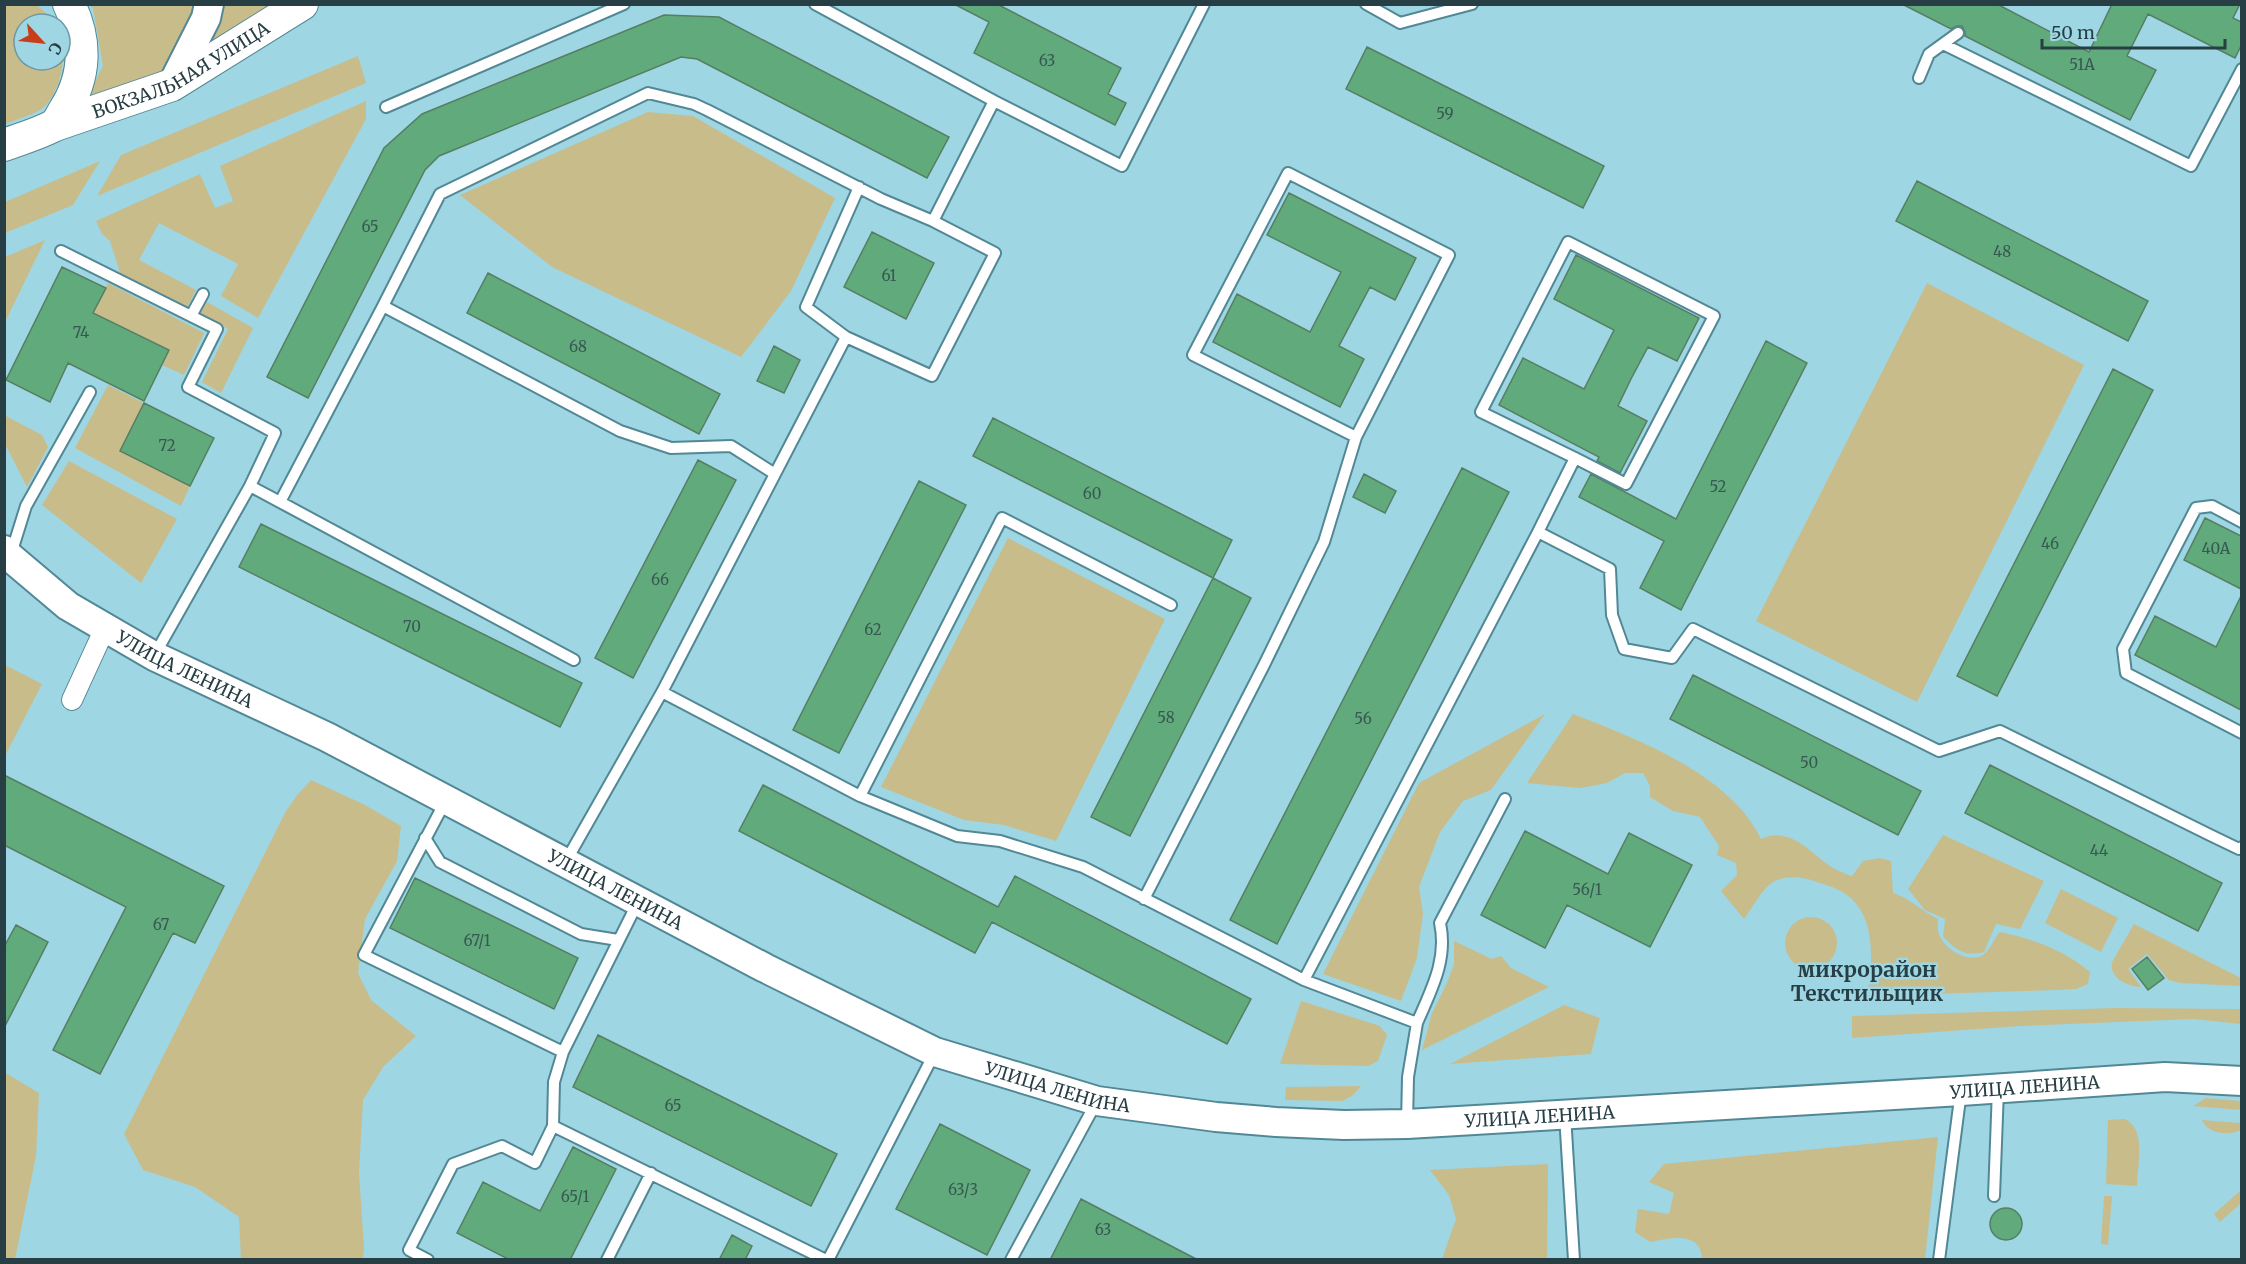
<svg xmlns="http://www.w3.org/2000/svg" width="2246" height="1264" font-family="Merriweather,serif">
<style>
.green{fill:#c9bc8b}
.building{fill:#61aa7c;stroke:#567e63;stroke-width:1.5}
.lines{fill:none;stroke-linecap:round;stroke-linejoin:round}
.lane-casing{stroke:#528895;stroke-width:14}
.street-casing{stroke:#528895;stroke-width:22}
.secondary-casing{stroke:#528895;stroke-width:32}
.primary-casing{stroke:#528895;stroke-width:34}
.lane{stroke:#fff;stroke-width:10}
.street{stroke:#fff;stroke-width:20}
.secondary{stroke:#fff;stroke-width:28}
.primary{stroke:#fff;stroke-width:32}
.labels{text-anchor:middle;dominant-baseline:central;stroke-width:5;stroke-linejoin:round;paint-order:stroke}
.number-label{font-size:15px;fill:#365952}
.street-label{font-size:18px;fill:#273e44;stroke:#9ed6e4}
.quarter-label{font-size:21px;font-weight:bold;fill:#273e44;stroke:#9ed6e4}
</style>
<rect width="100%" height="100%" fill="#9ed6e4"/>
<path class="green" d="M 5,4 L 37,5 L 51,18 L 53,24 L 24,24 L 24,60 L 60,60 L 60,39 C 68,58 59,93 44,107 C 37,114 14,120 5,124 Z
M 89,5 L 200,5 L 164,81 L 85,101 L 103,66 L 93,8 Z
M 217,5 L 292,5 L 190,67 Z
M 358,56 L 366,83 L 97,196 L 121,155 Z
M 366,101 L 366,119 L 258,318 L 221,296 L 238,264 L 159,223 L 139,260 L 196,290 L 187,308 L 120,273 L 110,241 L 102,234 L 96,221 L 200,174 L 215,208 L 233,201 L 220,166 Z
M 648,112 L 693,116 L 835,198 L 791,291 L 741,357 L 552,267 L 460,195 Z
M 100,161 L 73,205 L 5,233 L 5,202 Z
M 45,240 L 5,322 L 5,257 Z
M 108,283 L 204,333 L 184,375 L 162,365 L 168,350 L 93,313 Z
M 1927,283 L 2084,365 L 1917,702 L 1756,621 Z
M 207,302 L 253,328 L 221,393 L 202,382 L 228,329 L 200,313 Z
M 108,385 L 144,403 L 120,451 L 190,486 L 181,506 L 75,448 Z
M 4,415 L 42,435 L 48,447 L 27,487 L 5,444 Z
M 69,461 L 177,519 L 141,583 L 42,505 Z
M 1008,538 L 1165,619 L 1056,841 L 1004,825 L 964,820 L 881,787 Z
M 5,665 L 42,684 L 5,756 Z
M 1545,714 L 1491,790 L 1463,801 L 1440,832 L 1419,887 L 1423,914 L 1417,958 L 1401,1001 L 1323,974 L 1419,783 Z
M 1573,714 C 1637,739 1730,774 1761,839 C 1790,826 1809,851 1830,866 C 1837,871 1844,873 1852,876 L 1863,861 L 1879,858 L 1891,861 L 1893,893 C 1910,898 1921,911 1938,919 C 1938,924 1937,930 1939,934 C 1944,949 1968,964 1983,955 C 1991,950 1993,939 2000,932 C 2033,939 2064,950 2090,972 L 2088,984 L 2076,989 L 2058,990 L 1867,996 C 1873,963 1877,914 1844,893 C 1835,887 1823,884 1814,881 C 1800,876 1781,875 1769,885 C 1763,889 1750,911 1744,919 L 1721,891 L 1737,875 L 1736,863 L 1717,855 L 1719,846 L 1700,817 L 1673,811 L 1650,797 L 1650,786 L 1643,773 L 1625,773 L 1607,783 L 1580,788 L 1527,783 Z
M 311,780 L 365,805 L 401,826 L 397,861 L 365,919 L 358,973 L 371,1000 L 416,1036 L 383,1067 L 363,1100 L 359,1173 L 364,1248 L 363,1259 L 241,1259 L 239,1217 L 195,1187 L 143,1170 L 124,1134 L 286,811 L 298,794 Z
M 1943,835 L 2044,881 L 2020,929 L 1996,924 L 1984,952 C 1964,957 1957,950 1943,937 L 1945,919 L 1925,910 L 1908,889 Z
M 2061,889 L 2118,918 L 2101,952 L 2045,923 Z
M1785 943a26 26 0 1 1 52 0a26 26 0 1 1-52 0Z
M 2134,924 L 2241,978 L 2241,986 L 2180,983 L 2169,980 L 2147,954 L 2128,969 L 2141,987 C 2127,986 2109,978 2112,962 Z
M 1454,941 L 1492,959 L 1501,956 L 1511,968 L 1549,987 L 1422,1050 L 1432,1013 L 1447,983 L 1454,964 Z
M 1301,1001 L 1380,1026 L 1387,1035 L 1378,1061 L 1368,1066 L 1280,1064 Z
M 1564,1005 L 1600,1018 L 1591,1054 L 1450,1064 Z
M 2115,1008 L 2241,1009 L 2241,1024 L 2193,1019 L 2020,1026 L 1852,1038 L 1852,1016 Z
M 4,1072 L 39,1093 L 36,1156 L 15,1259 L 5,1259 Z
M 1361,1086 L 1352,1096 L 1342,1101 L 1285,1100 L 1286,1087 Z
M 2206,1098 L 2241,1101 L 2241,1110 L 2193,1106 Z
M 2125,1119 C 2147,1129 2137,1166 2137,1186 L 2106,1184 L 2108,1120 Z
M 2202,1120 L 2241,1123 L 2241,1130 C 2230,1136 2207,1134 2202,1120 Z
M 1938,1137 L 1925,1259 L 1702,1259 C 1701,1230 1669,1238 1650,1242 L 1635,1232 L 1638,1209 L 1669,1214 L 1674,1193 L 1649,1182 L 1664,1164 Z
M 1548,1164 L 1547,1259 L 1442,1259 L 1456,1219 L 1449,1195 L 1430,1170 Z
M 2241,1190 L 2241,1203 L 2220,1222 L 2214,1214 Z
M 2104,1196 L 2112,1196 L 2108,1245 L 2101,1244 Z"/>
<path class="building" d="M 954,4 L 997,4 L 1121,68 L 1108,94 L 1126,103 L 1115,125 L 974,53 L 989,22 Z
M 1902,4 L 1997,4 L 2089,52 L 2112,4 L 2240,4 L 2233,18 L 2241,22 L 2241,46 L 2235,58 L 2148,14 L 2127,56 L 2156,70 L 2130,120 L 1965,36 L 1965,32 L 1962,26 L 1957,26 L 1951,29 Z
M 664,15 L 719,17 L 949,137 L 927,178 L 697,59 L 681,57 L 439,156 L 425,170 L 308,398 L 267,377 L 384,148 L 422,114 Z
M 1367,47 L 1604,166 L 1583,208 L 1346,89 Z
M 1917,181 L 2148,301 L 2128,341 L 1896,221 Z
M 1289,193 L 1416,258 L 1395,300 L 1370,287 L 1339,346 L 1364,359 L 1340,407 L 1213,342 L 1237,294 L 1310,332 L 1341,272 L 1267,235 Z
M 872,232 L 934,263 L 906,319 L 844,287 Z
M 1576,255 L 1699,318 L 1677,361 L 1648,347 L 1631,379 L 1618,406 L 1647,421 L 1620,473 L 1597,461 L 1599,457 L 1499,405 L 1523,358 L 1584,389 L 1614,330 L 1554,299 Z
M 62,267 L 106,288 L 93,313 L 169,350 L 144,401 L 68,363 L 50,402 L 6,380 Z
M 488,273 L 720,394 L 699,434 L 467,313 Z
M 1766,341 L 1807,363 L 1681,610 L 1640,588 L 1664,541 L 1579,497 L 1591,474 L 1676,519 Z
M 774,346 L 800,360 L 784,393 L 757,381 Z
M 2113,369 L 2153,390 L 1997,696 L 1957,676 Z
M 144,403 L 214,438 L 190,486 L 120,451 Z
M 993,418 L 1232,540 L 1213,578 L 973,456 Z
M 698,460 L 736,480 L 633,678 L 595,658 Z
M 1462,468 L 1509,492 L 1277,944 L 1230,920 Z
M 1364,474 L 1396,491 L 1385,513 L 1353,497 Z
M 919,481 L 966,505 L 839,753 L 793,730 Z
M 2205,518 L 2241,536 L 2241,589 L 2184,560 Z
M 261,524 L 582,683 L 560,727 L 239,567 Z
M 1213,578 L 1251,598 L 1130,836 L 1091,817 Z
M 2241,596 L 2241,710 L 2135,655 L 2155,616 L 2216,647 Z
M 1693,675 L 1921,791 L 1898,835 L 1670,719 Z
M 1990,765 L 2222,883 L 2198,931 L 1965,813 Z
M 4,775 L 224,886 L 195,943 L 173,933 L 100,1074 L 53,1050 L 126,907 L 4,845 Z
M 763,785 L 998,907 L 1015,876 L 1251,999 L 1227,1044 L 992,922 L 975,953 L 739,831 Z
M 1525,831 L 1608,874 L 1629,833 L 1692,865 L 1650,947 L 1567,905 L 1545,948 L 1481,915 Z
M 415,878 L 578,958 L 554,1009 L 390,928 Z
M 16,925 L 48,942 L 4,1028 L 4,947 Z
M 2147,957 L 2164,978 L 2148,990 L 2132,969 Z
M 598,1035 L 837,1154 L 811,1206 L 573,1087 Z
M 940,1124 L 1030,1170 L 987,1255 L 896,1209 Z
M 573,1147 L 616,1169 L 570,1260 L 510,1260 L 457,1233 L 483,1182 L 540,1211 Z
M 1081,1199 L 1198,1260 L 1050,1260 Z
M1990 1224a16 16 0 1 1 32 0a16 16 0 1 1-32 0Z
M 732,1235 L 752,1246 L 745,1260 L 719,1260 Z"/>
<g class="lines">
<defs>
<path id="lane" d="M 815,4 L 994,101
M 1366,4 L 1400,23 L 1472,4
M 1943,44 L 2191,166 L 2242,69
M 1919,78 L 1929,54 L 1958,33
M 386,107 L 624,4
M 61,251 L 217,329 L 188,387 L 275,433 L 250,486
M 383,306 L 440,194 L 648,93 L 694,104 L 707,110 L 881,199 L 933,221 L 994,101 L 1122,166 L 1204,4
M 191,316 L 203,294
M 846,337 L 806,307 L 859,187
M 2242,522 L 2212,506 L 2196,508 L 2123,649 L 2126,673 L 2242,733
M 1538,532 L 1575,458 L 1626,484 L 1714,316 L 1568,242 L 1481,412 L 1575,458
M 11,554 L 26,506 L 90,392
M 1171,605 L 1002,518 L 860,796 L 957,836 L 1000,841 L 1083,867 L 1304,980 L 1538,532 L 1610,569 L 1612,615 L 1624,649 L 1672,658 L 1693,629 L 1939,751 L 2000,731 L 2210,835 L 2239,849 L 2242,847
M 154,656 L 250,486 L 280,502
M 574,660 L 280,502 L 383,306 L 620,431 L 671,448 L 731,446 L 775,474
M 662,692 L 860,796
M 446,800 L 364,955 L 563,1052
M 425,838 L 440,862 L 581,934 L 618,940
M 566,861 L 662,692 L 846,337 L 932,376 L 995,253 L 933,221
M 1144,899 L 1264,665 L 1324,542 L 1356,437 L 1449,255 L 1288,173 L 1193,355 L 1356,437
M 1304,980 L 1417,1023 L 1408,1077 L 1407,1124
M 1417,1023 C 1431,990 1448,960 1440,923 L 1505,799
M 1565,1115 L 1574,1260
M 553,1126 L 826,1260
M 1994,1196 L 1998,1089
M 428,1260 L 409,1250 L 453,1164 L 502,1146 L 535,1163 L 553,1126 L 554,1082 L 563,1052 L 638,902
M 607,1260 L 651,1173
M 828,1260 L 934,1054
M 1011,1260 L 1097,1101
M 1939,1260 L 1961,1091"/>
<path id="street" d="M 72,700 L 105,628"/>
<g id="secondary">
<path d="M 172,85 L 206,18 L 209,4"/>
<path id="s1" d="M 4,550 L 10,557 L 68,606 L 154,656 L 327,737 L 765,968 L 935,1052 L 1097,1101 L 1216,1117 L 1276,1122 L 1344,1125 L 1407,1124 L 1961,1091 L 2165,1077 L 2242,1081"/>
</g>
<g id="primary">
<path id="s2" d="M 55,125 L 172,85 L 302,4"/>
<path d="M 4,145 C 20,139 38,134 53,126 C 58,123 61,116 64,111 C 86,77 87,40 69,4"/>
</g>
</defs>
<use href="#lane" class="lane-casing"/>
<use href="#street" class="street-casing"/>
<use href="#secondary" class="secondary-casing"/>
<use href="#primary" class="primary-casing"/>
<use href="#lane" class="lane"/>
<use href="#street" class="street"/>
<use href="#secondary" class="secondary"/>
<use href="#primary" class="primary"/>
</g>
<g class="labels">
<g class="number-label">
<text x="1047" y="60">63</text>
<text x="2082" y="64">51А</text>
<text x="1445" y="113">59</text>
<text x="370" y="226">65</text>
<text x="2002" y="251">48</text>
<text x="889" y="275">61</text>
<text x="81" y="332">74</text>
<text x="578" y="346">68</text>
<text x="167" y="445">72</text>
<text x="1718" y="486">52</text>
<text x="1092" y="493">60</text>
<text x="2050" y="543">46</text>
<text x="2216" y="548">40А</text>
<text x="660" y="579">66</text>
<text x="412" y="626">70</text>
<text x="873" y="629">62</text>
<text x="1166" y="717">58</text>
<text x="1363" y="718">56</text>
<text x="1809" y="762">50</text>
<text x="2099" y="850">44</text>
<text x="1587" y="889">56/1</text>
<text x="161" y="924">67</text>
<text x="477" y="940">67/1</text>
<text x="673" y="1105">65</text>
<text x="963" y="1189">63/3</text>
<text x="575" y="1196">65/1</text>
<text x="1103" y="1229">63</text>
</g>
<g class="street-label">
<text stroke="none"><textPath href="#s2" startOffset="138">ВОКЗАЛЬНАЯ УЛИЦА</textPath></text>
<text stroke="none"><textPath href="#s1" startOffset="218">УЛИЦА ЛЕНИНА</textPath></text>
<text stroke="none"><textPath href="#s1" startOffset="702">УЛИЦА ЛЕНИНА</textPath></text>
<text stroke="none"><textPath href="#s1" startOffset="1188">УЛИЦА ЛЕНИНА</textPath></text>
<text stroke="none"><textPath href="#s1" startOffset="2160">УЛИЦА ЛЕНИНА</textPath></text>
<text stroke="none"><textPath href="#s1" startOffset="1674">УЛИЦА ЛЕНИНА</textPath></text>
</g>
<g class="quarter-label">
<text x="1867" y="969">микрорайон<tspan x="1867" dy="24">Текстильщик</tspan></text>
</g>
</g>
<rect width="2246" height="1264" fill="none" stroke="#273e44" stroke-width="12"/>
<g transform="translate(42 42) rotate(117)"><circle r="28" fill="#9ed6e4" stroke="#6e99a4" stroke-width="1.5"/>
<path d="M0-4.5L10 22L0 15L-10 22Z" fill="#c73e19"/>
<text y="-9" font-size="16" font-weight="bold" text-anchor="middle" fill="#273e44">С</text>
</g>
<path d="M2042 39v9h183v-9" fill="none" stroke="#273e44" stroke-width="3"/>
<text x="2051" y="39" font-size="18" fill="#273e44" stroke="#9ed6e4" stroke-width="4.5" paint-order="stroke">50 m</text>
</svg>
